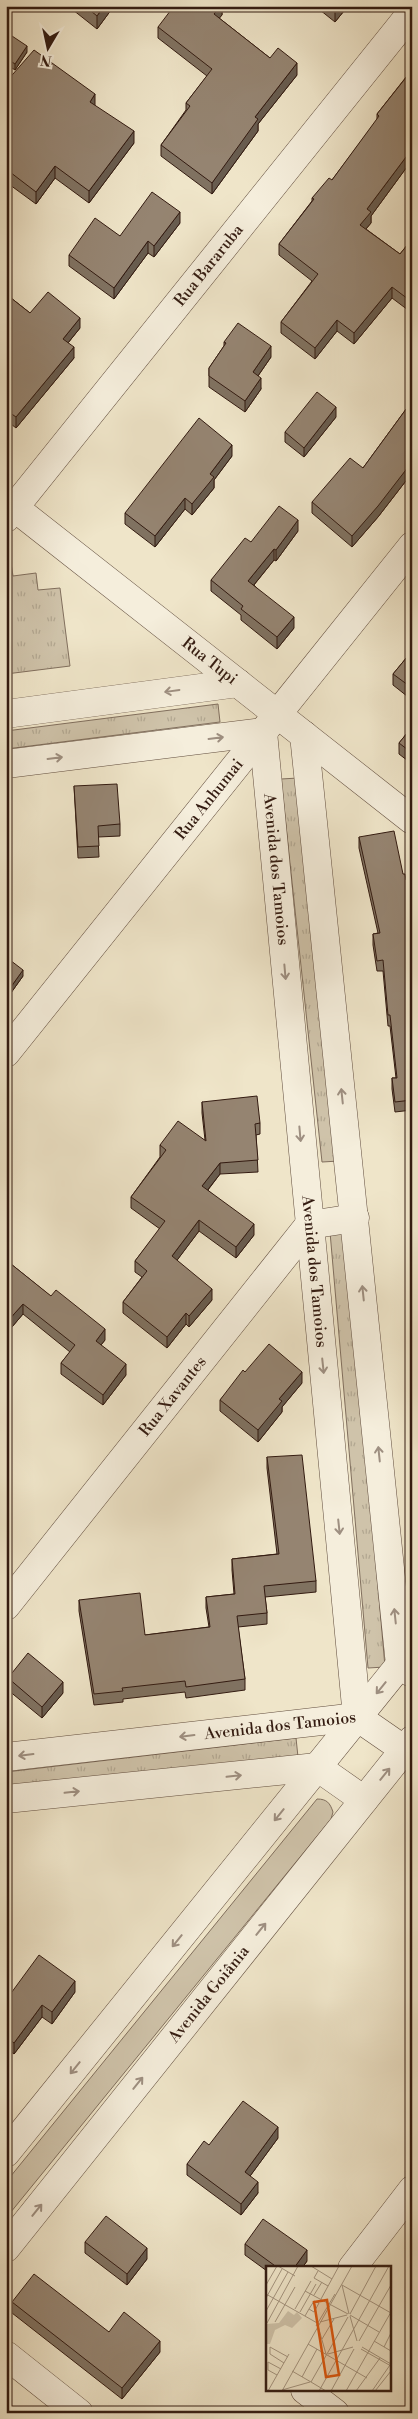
<svg xmlns="http://www.w3.org/2000/svg" width="418" height="2419" font-family="'Libre Bodoni',serif">
<style>
.green{fill:#cfc3aa;stroke:#816f5e}
.park{fill:url(#park-tufts);stroke:#816f5e}
.lines{fill:none;stroke-linecap:round;stroke-linejoin:round}
.minor-casing{stroke:#624e3f;stroke-width:29}
.minor{stroke:#f5eedc;stroke-width:28}
.wall{fill:#807261;stroke:#331b11}
.shaded-wall{fill:#685c4f;stroke:#331b11}
.building{fill:#958471;stroke:#331b11}
.oneway{stroke:#9e8f81}
.labels{text-anchor:middle;dominant-baseline:central;stroke-width:4;stroke-linejoin:round;paint-order:stroke}
.street-label{font-size:16px;fill:#331b11;stroke:#f5eedc}
.inset-road{fill:none;stroke:#a4947f;stroke-width:1}
.view{fill:#df560c;fill-opacity:0.15;stroke:#df560c;stroke-width:2.5}
.inset-edge{fill:none;stroke:#331b11;stroke-width:2.5}
</style>
<defs>
<pattern id="park-tufts" width="24" height="20" patternUnits="userSpaceOnUse" patternTransform="scale(1.25)"><rect width="24" height="20" fill="#cfc3aa"/><path d="M3 7l-1-3M5 7V3M7 7l1-3M15 17l-1-3M17 17v-4M19 17l1-3" fill="none" stroke="#b2a791"/></pattern>
</defs>
<rect width="100%" height="100%" fill="#efe5c9"/>
<filter id="stains"><feTurbulence type="fractalNoise" baseFrequency=".004" numOctaves="4"/><feColorMatrix values="0 0 0 0 .2 0 0 0 0 .09 0 0 0 0 .02 0 0 0 .5 -.17"/></filter>
<radialGradient id="worn" r=".72"><stop offset=".6" stop-color="#630" stop-opacity="0"/><stop offset="1" stop-color="#630" stop-opacity=".3"/></radialGradient>
<path class="green" d="M 317,1799 C 327,1799 330,1803 333,1812 L 331,1819 L 6,2218 L 6,2182 Z"/>
<path class="park" d="M 6,563 L 11,563 L 13,576 L 36,573 L 38,590 L 60,588 L 70,666 L 6,674 Z
M 218,704 L 220,722 L 6,749 L 6,731 Z
M 298,778 L 339,1161 L 322,1162 L 281,779 Z
M 347,1230 L 385,1667 L 368,1668 L 330,1232 Z
M 296,1738 L 298,1757 L 6,1791 L 6,1772 Z"/>
<g class="lines">
<defs>
<g id="minor">
<path id="s1" d="M 6,501 L 412,820"/>
<path id="s2" d="M 6,518 L 412,12"/>
<path d="M 6,714 L 238,683"/>
<path id="s3" d="M 263,732 L 357,1717"/>
<path d="M 304,735 L 400,1665 L 412,1673"/>
<path d="M 6,764 L 263,732"/>
<path id="s4" d="M 6,1053 L 412,546"/>
<path id="s5" d="M 6,1606 L 309,1225 L 355,1218"/>
<path d="M 357,1717 L 412,1755"/>
<path id="s6" d="M 6,1757 L 357,1717"/>
<path d="M 6,1799 L 317,1767 L 364,1800"/>
<path d="M 6,2153 L 411,1651"/>
<path id="s7" d="M 6,2248 L 412,1740"/>
<path d="M 352,2268 L 412,2190"/>
<path d="M 6,2355 L 79,2413"/>
<path d="M 305,2390 L 335,2413"/>
</g>
</defs>
<use href="#minor" class="minor-casing"/>
<use href="#minor" class="minor"/>
</g>
<path class="wall" d="M 68,6 L 114,6 L 97,29 Z
M 222,6 L 222,15 L 219,18 L 270,58 L 297,75 L 258,124 L 258,131 L 212,194 L 161,156 L 161,145 L 186,110 L 186,103 L 207,76 L 158,38 L 158,27 Z
M 315,6 L 348,6 L 335,22 Z
M 6,32 L 27,52 L 15,70 L 6,64 Z
M 412,64 L 412,160 L 371,216 L 371,223 L 366,229 L 400,254 L 412,239 L 412,313 L 392,298 L 354,344 L 337,331 L 315,359 L 281,333 L 281,322 L 312,281 L 279,255 L 279,244 L 312,201 L 312,198 L 332,180 L 377,120 L 377,114 L 410,72 L 410,66 Z
M 6,82 L 95,106 L 134,143 L 89,203 L 55,178 L 36,204 L 6,182 Z
M 180,223 L 154,257 L 148,253 L 114,299 L 69,266 L 69,255 L 120,236 Z
M 6,294 L 30,313 L 80,328 L 68,343 L 74,358 L 16,428 L 6,420 Z
M 224,342 L 271,357 L 258,376 L 261,389 L 245,412 L 209,387 L 209,368 L 224,346 Z
M 412,401 L 412,473 L 378,517 L 352,547 L 312,513 L 312,502 L 363,468 Z
M 336,417 L 304,457 L 285,442 L 285,432 Z
M 232,456 L 214,480 L 214,488 L 192,515 L 185,509 L 155,547 L 125,524 L 125,513 Z
M 298,531 L 276,561 L 274,560 L 254,585 L 294,628 L 277,649 L 241,620 L 241,615 L 211,591 L 211,580 L 251,542 Z
M 412,651 L 412,700 L 393,685 L 393,674 Z
M 412,727 L 412,764 L 399,754 L 399,743 Z
M 74,786 L 120,824 L 120,836 L 98,837 L 99,857 L 78,858 Z
M 359,837 L 403,874 L 406,880 L 412,879 L 412,1110 L 395,1112 L 392,1089 L 392,1078 L 396,1078 L 390,1026 L 388,1026 L 383,971 L 377,971 L 373,945 L 373,934 L 378,933 L 359,848 Z
M 6,957 L 23,976 L 8,997 L 6,996 Z
M 202,1102 L 260,1123 L 260,1134 L 256,1135 L 258,1172 L 220,1174 L 208,1190 L 254,1235 L 236,1258 L 199,1231 L 177,1260 L 212,1300 L 189,1327 L 186,1324 L 167,1348 L 123,1313 L 123,1302 L 142,1277 L 135,1272 L 135,1261 L 160,1229 L 131,1208 L 131,1197 L 160,1157 L 160,1145 L 205,1140 L 202,1113 Z
M 412,1229 L 412,1277 L 408,1240 L 408,1230 Z
M 6,1260 L 105,1340 L 101,1345 L 126,1375 L 103,1405 L 61,1374 L 61,1363 L 70,1352 L 23,1314 L 6,1334 Z
M 245,1372 L 302,1383 L 282,1407 L 282,1412 L 258,1442 L 220,1411 L 220,1400 Z
M 267,1457 L 316,1581 L 316,1592 L 265,1597 L 267,1613 L 267,1624 L 238,1627 L 245,1679 L 245,1690 L 186,1698 L 185,1692 L 123,1699 L 123,1702 L 94,1705 L 79,1611 L 79,1600 L 145,1635 L 209,1627 L 206,1608 L 206,1597 L 234,1594 L 232,1570 L 232,1559 L 277,1554 L 267,1468 Z
M 8,1678 L 63,1693 L 42,1718 L 8,1690 Z
M 75,1992 L 52,2024 L 42,2017 L 14,2054 L 6,2048 L 6,2000 Z
M 278,2138 L 250,2176 L 258,2193 L 241,2215 L 187,2175 L 187,2164 L 209,2145 Z
M 85,2242 L 147,2259 L 127,2285 L 85,2253 Z
M 245,2244 L 307,2261 L 302,2268 L 267,2268 L 267,2271 L 245,2255 Z
M 12,2302 L 109,2332 L 160,2352 L 122,2399 L 12,2313 Z"/>
<path class="shaded-wall" d="M 104,6 L 114,6 L 97,29 L 97,16 Z
M 220,6 L 222,6 L 222,15 L 214,25 L 214,14 Z
M 338,6 L 348,6 L 335,22 L 335,11 Z
M 27,46 L 27,52 L 15,70 L 15,64 Z
M 297,63 L 297,75 L 258,124 L 258,131 L 212,194 L 212,183 L 255,117 Z
M 95,94 L 95,107 L 90,102 Z
M 134,131 L 134,143 L 89,203 L 89,191 Z
M 412,149 L 412,160 L 371,216 L 371,223 L 360,236 L 360,225 L 367,209 Z
M 55,166 L 55,178 L 36,204 L 36,192 Z
M 180,212 L 180,223 L 154,257 L 154,246 Z
M 148,241 L 148,253 L 114,299 L 114,288 Z
M 392,287 L 392,298 L 354,344 L 354,333 Z
M 80,318 L 80,328 L 63,349 L 63,339 Z
M 337,320 L 337,331 L 315,359 L 315,348 Z
M 271,346 L 271,357 L 253,383 L 253,372 Z
M 74,347 L 74,358 L 16,428 L 16,417 Z
M 261,378 L 261,389 L 245,412 L 245,401 Z
M 336,407 L 336,417 L 304,457 L 304,448 Z
M 232,445 L 232,456 L 214,480 L 214,488 L 192,515 L 192,504 L 210,474 Z
M 412,462 L 412,473 L 378,517 L 352,547 L 352,536 Z
M 185,498 L 185,509 L 155,547 L 155,536 Z
M 298,520 L 298,531 L 276,561 L 276,550 Z
M 274,549 L 274,560 L 248,592 L 248,581 Z
M 294,617 L 294,628 L 277,649 L 277,637 Z
M 23,970 L 23,976 L 8,997 L 8,991 Z
M 220,1163 L 220,1174 L 202,1197 L 202,1186 Z
M 199,1220 L 199,1231 L 172,1267 L 172,1256 Z
M 254,1224 L 254,1235 L 236,1258 L 236,1247 Z
M 212,1289 L 212,1300 L 189,1327 L 189,1316 Z
M 23,1304 L 23,1314 L 6,1334 L 6,1323 Z
M 186,1313 L 186,1324 L 167,1348 L 167,1337 Z
M 105,1329 L 105,1340 L 96,1351 L 96,1341 Z
M 126,1364 L 126,1375 L 103,1405 L 103,1395 Z
M 302,1372 L 302,1383 L 282,1407 L 282,1412 L 258,1442 L 258,1430 L 279,1399 Z
M 63,1682 L 63,1693 L 42,1718 L 42,1707 Z
M 75,1981 L 75,1992 L 52,2024 L 52,2012 Z
M 42,2005 L 42,2017 L 14,2054 L 14,2043 Z
M 278,2127 L 278,2138 L 245,2183 L 245,2172 Z
M 258,2182 L 258,2193 L 241,2215 L 241,2204 Z
M 147,2248 L 147,2259 L 127,2285 L 127,2274 Z
M 307,2250 L 307,2261 L 302,2268 L 294,2268 Z
M 160,2341 L 160,2352 L 122,2399 L 122,2388 Z"/>
<path class="building" d="M 85,6 L 104,6 L 97,16 Z
M 174,6 L 220,6 L 214,14 L 270,58 L 278,48 L 297,63 L 255,117 L 258,119 L 212,183 L 161,145 L 190,106 L 186,103 L 212,69 L 158,27 Z
M 329,6 L 338,6 L 335,11 Z
M 6,32 L 27,46 L 15,64 L 6,58 Z
M 34,50 L 95,94 L 90,102 L 134,131 L 89,191 L 55,166 L 36,192 L 6,169 L 6,82 Z
M 412,70 L 412,149 L 367,209 L 371,212 L 360,225 L 400,254 L 412,239 L 412,302 L 392,287 L 354,333 L 337,320 L 315,348 L 281,322 L 318,274 L 279,244 L 314,199 L 312,198 L 329,178 L 332,180 L 379,116 L 377,114 Z
M 152,192 L 180,212 L 154,246 L 148,241 L 114,288 L 69,255 L 95,218 L 120,236 Z
M 48,292 L 80,318 L 63,339 L 74,347 L 16,417 L 6,410 L 6,294 L 30,313 Z
M 238,323 L 271,346 L 253,372 L 261,378 L 245,401 L 209,376 L 209,368 L 226,343 L 224,342 Z
M 317,392 L 336,407 L 304,448 L 285,432 Z
M 412,401 L 412,462 L 378,506 L 352,536 L 312,502 L 350,458 L 363,468 Z
M 199,418 L 232,445 L 210,474 L 214,477 L 192,504 L 185,498 L 155,536 L 125,513 Z
M 279,506 L 298,520 L 276,550 L 274,549 L 248,581 L 294,617 L 277,637 L 241,609 L 243,606 L 211,580 L 245,538 L 251,542 Z
M 412,651 L 412,688 L 393,674 Z
M 412,727 L 412,753 L 399,743 Z
M 117,784 L 120,824 L 98,826 L 99,846 L 78,847 L 74,786 Z
M 394,831 L 403,874 L 405,874 L 406,880 L 412,879 L 412,1100 L 395,1102 L 392,1078 L 397,1078 L 390,1015 L 388,1015 L 383,960 L 377,961 L 373,934 L 380,933 L 359,837 Z
M 6,957 L 23,970 L 8,991 L 6,990 Z
M 257,1096 L 260,1123 L 255,1124 L 258,1160 L 220,1163 L 202,1186 L 254,1224 L 236,1247 L 199,1220 L 172,1256 L 212,1289 L 189,1316 L 186,1313 L 167,1337 L 123,1302 L 147,1271 L 135,1261 L 165,1221 L 131,1197 L 166,1150 L 160,1145 L 178,1121 L 206,1141 L 202,1102 Z
M 412,1229 L 412,1267 L 408,1230 Z
M 6,1260 L 51,1296 L 56,1290 L 105,1329 L 96,1341 L 126,1364 L 103,1395 L 61,1363 L 75,1345 L 23,1304 L 6,1323 Z
M 269,1344 L 302,1372 L 279,1399 L 282,1401 L 258,1430 L 220,1400 L 243,1370 L 245,1372 Z
M 302,1455 L 316,1581 L 264,1586 L 267,1613 L 237,1616 L 245,1679 L 186,1687 L 185,1681 L 122,1688 L 123,1691 L 94,1694 L 79,1600 L 140,1593 L 145,1635 L 210,1627 L 206,1597 L 235,1594 L 232,1559 L 279,1554 L 267,1457 Z
M 28,1653 L 63,1682 L 42,1707 L 8,1678 Z
M 39,1955 L 75,1981 L 52,2012 L 42,2005 L 14,2043 L 6,2037 L 6,2000 Z
M 243,2101 L 278,2127 L 245,2172 L 258,2182 L 241,2204 L 187,2164 L 204,2141 L 209,2145 Z
M 106,2216 L 147,2248 L 127,2274 L 85,2242 Z
M 263,2219 L 307,2250 L 294,2268 L 278,2268 L 245,2244 Z
M 34,2274 L 109,2332 L 124,2312 L 160,2341 L 122,2388 L 12,2302 Z"/>
<defs><path id="oneway-shaft" d="M-6 0H5M1.5-3L5.5 0L1.5 3" fill="none" stroke-width="1.6" stroke-linecap="round" stroke-linejoin="round" transform="scale(1.25)"/></defs>
<g class="oneway">
<use href="#oneway-shaft" transform="translate(172 691) rotate(172)"/>
<use href="#oneway-shaft" transform="translate(216 738) rotate(-7)"/>
<use href="#oneway-shaft" transform="translate(55 758) rotate(-7)"/>
<use href="#oneway-shaft" transform="translate(285 972) rotate(85)"/>
<use href="#oneway-shaft" transform="translate(342 1096) rotate(-96)"/>
<use href="#oneway-shaft" transform="translate(300 1134) rotate(85)"/>
<use href="#oneway-shaft" transform="translate(363 1293) rotate(-96)"/>
<use href="#oneway-shaft" transform="translate(323 1366) rotate(84)"/>
<use href="#oneway-shaft" transform="translate(379 1454) rotate(-96)"/>
<use href="#oneway-shaft" transform="translate(339 1527) rotate(84)"/>
<use href="#oneway-shaft" transform="translate(395 1616) rotate(-96)"/>
<use href="#oneway-shaft" transform="translate(381 1688) rotate(129)"/>
<use href="#oneway-shaft" transform="translate(187 1736) rotate(173)"/>
<use href="#oneway-shaft" transform="translate(26 1755) rotate(173)"/>
<use href="#oneway-shaft" transform="translate(385 1774) rotate(-51)"/>
<use href="#oneway-shaft" transform="translate(234 1776) rotate(-6)"/>
<use href="#oneway-shaft" transform="translate(72 1792) rotate(-6)"/>
<use href="#oneway-shaft" transform="translate(279 1815) rotate(129)"/>
<use href="#oneway-shaft" transform="translate(261 1929) rotate(-51)"/>
<use href="#oneway-shaft" transform="translate(177 1941) rotate(129)"/>
<use href="#oneway-shaft" transform="translate(75 2068) rotate(129)"/>
<use href="#oneway-shaft" transform="translate(138 2083) rotate(-51)"/>
<use href="#oneway-shaft" transform="translate(37 2210) rotate(-51)"/>
</g>
<g class="labels">
<g class="street-label">
<text stroke="none"><textPath href="#s2" startOffset="324">Rua Bararuba</textPath></text>
<text stroke="none"><textPath href="#s1" startOffset="259">Rua Tupi</textPath></text>
<text stroke="none"><textPath href="#s4" startOffset="325">Rua Anhumai</textPath></text>
<text stroke="none"><textPath href="#s3" startOffset="138">Avenida dos Tamoios</textPath></text>
<text stroke="none"><textPath href="#s3" startOffset="542">Avenida dos Tamoios</textPath></text>
<text stroke="none"><textPath href="#s5" startOffset="268">Rua Xavantes</textPath></text>
<text stroke="none"><textPath href="#s6" startOffset="276">Avenida dos Tamoios</textPath></text>
<text stroke="none"><textPath href="#s7" startOffset="325">Avenida Goiânia</textPath></text>
</g>
</g>
<g transform="translate(266 2266)">
<rect width="125" height="125" fill="#efe5c9"/>
<path d="M 22,45 L 28,49 L 31,46 L 36,52 L 26,62 L 19,59 L 9,64 L 4,78 L 0,78 L 0,58 L 13,57 Z" fill="#cfc3aa"/>
<path class="inset-road" d="M 12,0 L 29,10M 45,0 L 66,13M 52,5 L 48,12 L 62,20M 0,19 L 11,0M 76,19 L 125,47M 76,19 L 83,48M 39,25 L 82,48M 0,28 L 53,58M 48,29 L 56,16M 0,32 L 16,3M 55,33 L 73,0M 29,43 L 45,15M 0,45 L 22,6M 34,46 L 50,18M 84,48 L 110,0M 84,49 L 113,66M 39,50 L 43,43 L 48,35 L 53,37 L 48,46 L 43,43M 84,50 L 91,75M 9,56 L 29,21M 54,56 L 81,49M 1,57 L 32,0M 50,60 L 69,28M 52,60 L 60,88M 56,73 L 68,53M 93,75 L 125,19M 108,75 L 125,85M 42,78 L 101,112M 96,81 L 125,98M 118,81 L 125,67M 95,83 L 125,100M 62,88 L 87,81M 18,97 L 4,88 L 4,81 L 22,91M 26,105 L 45,116M 11,109 L 2,104 L 2,96 L 15,103M 36,111 L 51,83M 45,116 L 82,51M 45,116 L 60,125M 16,124 L 44,116M 2,125 L 23,88M 16,125 L 86,0M 53,125 L 123,0M 65,125 L 88,83M 80,125 L 125,46M 90,125 L 114,92M 106,125 L 124,99M 109,125 L 125,105"/>
<path class="view" d="M 61,34 L 73,109 L 60,111 L 48,36 Z"/>
<rect width="125" height="125" class="inset-edge"/>
</g>
<rect width="418" height="2419" fill="none" stroke="#efe5c9" stroke-width="25"/>
<rect x="8" y="8" width="403" height="2404" fill="none" stroke="#331b11" stroke-width="2.5"/>
<rect x="12" y="12" width="393" height="2394" fill="none" stroke="#331b11"/>
<g transform="translate(48 48) rotate(189)" stroke="#f5eedc" stroke-width="4" paint-order="stroke">
<path d="M0-4L9 19L0 12L-9 19Z" fill="#331b11"/>
<text y="-8" font-size="14" font-weight="bold" text-anchor="middle" fill="#331b11">N</text>
</g>
<rect width="100%" height="100%" filter="url(#stains)"/>
<rect width="100%" height="100%" fill="url(#worn)"/>
</svg>
